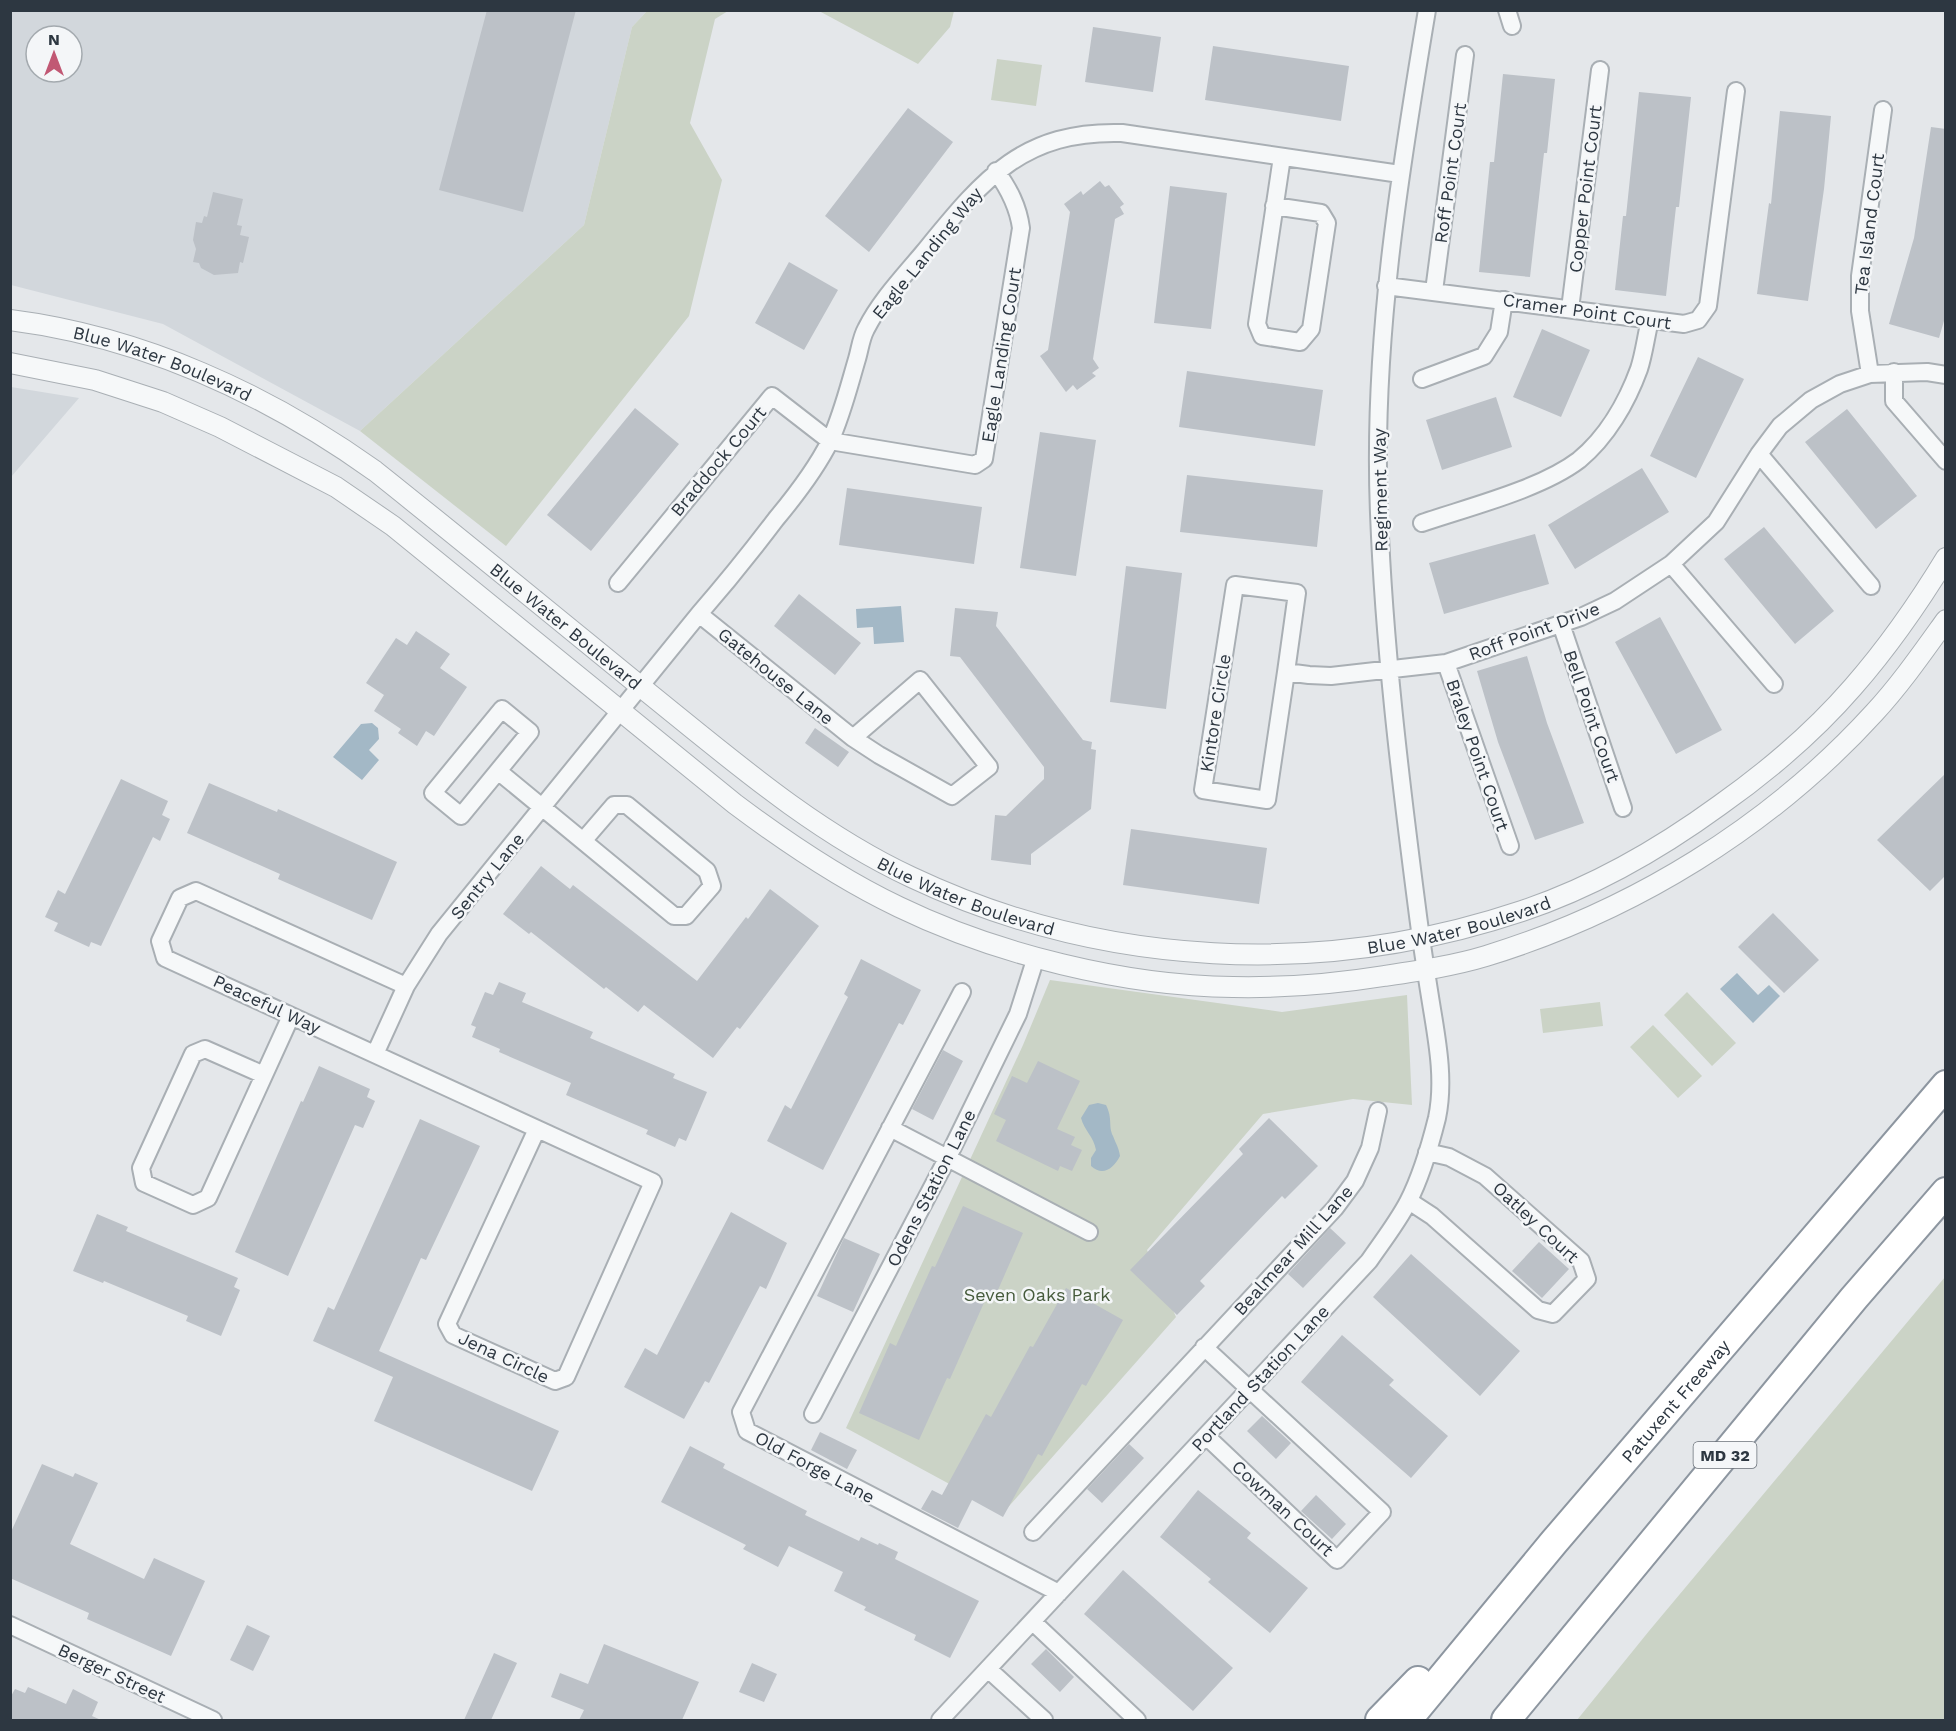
<svg xmlns="http://www.w3.org/2000/svg" width="1956" height="1731" font-family="'Work Sans',sans-serif">
<style>
.built{fill:#d2d7dc;fill-rule:evenodd}
.green{fill:#cbd3c6}
.water{fill:#a3b8c6}
.building{fill:#bcc1c7}
.lines{fill:none;stroke-linecap:round;stroke-linejoin:round}
.minor-casing{stroke:#a9afb4;stroke-width:20}
.tertiary-casing{stroke:#a9afb4;stroke-width:22}
.motorway-casing{stroke:#8d96a0;stroke-width:32}
.minor{stroke:#f6f8f9;stroke-width:16}
.tertiary{stroke:#f6f8f9;stroke-width:20}
.motorway{stroke:#fff;stroke-width:28}
.labels{text-anchor:middle;dominant-baseline:central;stroke-width:5;stroke-linejoin:round;paint-order:stroke}
.shield{fill:#f4f6f8;stroke:#697078;stroke-width:1.5}
.shield-label{font-size:16px;font-weight:bold;fill:#2d3741}
.street-label{font-size:18px;fill:#2d3741;stroke:#f4f6f8}
.park-label{font-size:18px;fill:#465b3c;stroke:#f4f6f8}
</style>
<rect width="100%" height="100%" fill="#e4e7ea"/>
<path class="built" d="M 11,11 L 647,11 L 632,27 L 584,225 L 360,431 L 163,324 L 11,285 ZM 36,36 L 72,36 L 72,72 L 36,72 Z
M 11,387 L 79,398 L 11,477 L 10,387 Z"/>
<path class="green" d="M 647,11 L 728,11 L 715,19 L 690,123 L 722,180 L 689,316 L 506,546 L 360,431 L 584,225 L 632,27 Z
M 819,11 L 954,11 L 950,27 L 918,64 Z
M 997,59 L 1042,65 L 1036,106 L 991,100 Z
M 1050,980 L 1282,1012 L 1407,995 L 1412,1105 L 1353,1099 L 1263,1114 L 1147,1250 L 1176,1317 L 1003,1513 L 846,1428 L 1023,1045 Z
M 1687,992 L 1736,1043 L 1712,1066 L 1664,1015 Z
M 1600,1002 L 1603,1026 L 1543,1033 L 1540,1009 Z
M 1653,1025 L 1702,1076 L 1678,1098 L 1630,1047 Z
M 1945,1277 L 1945,1720 L 1577,1720 L 1649,1631 Z"/>
<path class="water" d="M 901,606 L 904,642 L 874,644 L 873,627 L 857,628 L 856,609 Z
M 372,723 L 378,728 L 379,739 L 369,750 L 379,760 L 362,780 L 333,757 L 361,724 Z
M 1737,973 L 1758,995 L 1769,985 L 1780,996 L 1753,1023 L 1720,989 Z
M 1098,1103 L 1106,1105 C 1113,1119 1108,1126 1113,1136 C 1116,1144 1119,1148 1120,1156 C 1114,1168 1103,1177 1091,1166 L 1091,1158 L 1096,1150 C 1094,1137 1084,1130 1081,1118 L 1089,1105 Z"/>
<path class="building" d="M 487,10 L 576,10 L 523,212 L 439,190 Z
M 1093,27 L 1161,37 L 1153,92 L 1085,82 Z
M 1213,46 L 1349,66 L 1341,121 L 1205,100 Z
M 1503,74 L 1555,79 L 1547,153 L 1544,153 L 1530,277 L 1479,272 L 1490,162 L 1494,162 Z
M 1639,92 L 1691,97 L 1679,207 L 1676,207 L 1666,296 L 1615,290 L 1623,216 L 1626,216 Z
M 908,108 L 953,142 L 869,252 L 825,216 Z
M 1780,111 L 1831,116 L 1824,189 L 1808,301 L 1757,294 L 1769,203 L 1771,204 Z
M 1931,127 L 1946,129 L 1946,314 L 1939,338 L 1889,324 L 1914,238 Z
M 1100,181 L 1105,187 L 1109,185 L 1124,204 L 1120,207 L 1124,214 L 1115,219 L 1093,359 L 1099,368 L 1092,373 L 1096,376 L 1077,390 L 1073,385 L 1066,392 L 1040,356 L 1048,350 L 1070,212 L 1064,204 L 1081,191 L 1083,195 Z
M 1170,186 L 1227,193 L 1211,329 L 1154,323 Z
M 213,192 L 243,199 L 237,225 L 242,226 L 240,235 L 249,237 L 243,263 L 240,262 L 238,273 L 214,275 L 201,268 L 199,263 L 193,262 L 196,249 L 193,240 L 196,222 L 202,223 L 204,216 L 207,217 Z
M 789,262 L 838,290 L 804,350 L 755,323 Z
M 1542,329 L 1590,350 L 1561,417 L 1513,397 Z
M 1698,357 L 1744,379 L 1696,478 L 1650,456 Z
M 1187,371 L 1323,390 L 1315,446 L 1179,427 Z
M 1496,397 L 1512,447 L 1442,470 L 1426,420 Z
M 635,408 L 679,444 L 591,551 L 547,515 Z
M 1847,409 L 1917,496 L 1876,529 L 1805,442 Z
M 1040,432 L 1096,440 L 1076,576 L 1020,568 Z
M 1642,468 L 1669,512 L 1575,569 L 1548,525 Z
M 1187,475 L 1323,490 L 1317,547 L 1180,532 Z
M 847,488 L 982,507 L 974,564 L 839,545 Z
M 1764,527 L 1834,611 L 1795,644 L 1724,559 Z
M 1535,534 L 1549,584 L 1444,614 L 1429,563 Z
M 1126,566 L 1182,573 L 1166,709 L 1110,702 Z
M 799,594 L 861,643 L 835,675 L 774,626 Z
M 955,608 L 998,612 L 996,626 L 1083,740 L 1092,742 L 1091,749 L 1096,750 L 1091,809 L 1031,854 L 1031,865 L 991,860 L 995,815 L 1006,816 L 1044,779 L 1044,767 L 960,657 L 950,656 Z
M 1660,617 L 1722,730 L 1676,754 L 1615,642 Z
M 416,631 L 450,654 L 440,668 L 467,687 L 434,736 L 426,731 L 417,746 L 398,733 L 401,729 L 374,711 L 384,695 L 366,683 L 396,638 L 407,645 Z
M 1527,656 L 1547,723 L 1584,823 L 1535,840 L 1498,742 L 1477,671 Z
M 815,728 L 849,752 L 838,767 L 805,743 Z
M 1946,773 L 1946,875 L 1930,891 L 1877,840 Z
M 121,779 L 168,801 L 162,815 L 170,819 L 160,841 L 153,837 L 101,946 L 91,942 L 89,947 L 54,931 L 58,923 L 45,917 L 58,890 L 65,894 Z
M 209,783 L 277,812 L 278,809 L 397,862 L 372,920 L 278,879 L 280,874 L 187,833 Z
M 1131,829 L 1267,848 L 1259,904 L 1123,885 Z
M 541,866 L 570,889 L 573,885 L 697,981 L 746,917 L 748,919 L 770,889 L 819,926 L 740,1029 L 737,1027 L 713,1058 L 644,1005 L 638,1012 L 606,987 L 604,989 L 531,932 L 529,934 L 503,914 Z
M 1773,913 L 1819,960 L 1784,993 L 1738,947 Z
M 861,959 L 921,990 L 903,1025 L 899,1023 L 823,1170 L 767,1141 L 785,1105 L 791,1109 L 848,997 L 844,994 Z
M 499,982 L 526,993 L 522,1002 L 593,1032 L 590,1038 L 675,1074 L 673,1078 L 707,1092 L 686,1141 L 679,1138 L 675,1147 L 646,1134 L 648,1130 L 566,1095 L 571,1083 L 499,1052 L 500,1049 L 472,1037 L 476,1027 L 471,1025 L 485,992 L 493,995 Z
M 943,1050 L 963,1061 L 933,1120 L 912,1109 Z
M 1038,1061 L 1080,1081 L 1057,1129 L 1075,1137 L 1071,1145 L 1082,1150 L 1072,1171 L 1060,1166 L 1058,1171 L 996,1141 L 1006,1120 L 994,1114 L 1012,1076 L 1027,1083 Z
M 319,1066 L 370,1089 L 367,1097 L 375,1101 L 363,1128 L 355,1125 L 288,1276 L 235,1252 L 301,1101 L 303,1102 Z
M 1269,1118 L 1318,1166 L 1285,1199 L 1282,1196 L 1200,1281 L 1205,1286 L 1177,1315 L 1130,1270 L 1243,1154 L 1239,1149 Z
M 420,1119 L 480,1146 L 426,1260 L 421,1258 L 379,1351 L 559,1431 L 532,1491 L 374,1421 L 393,1377 L 313,1341 L 328,1307 L 334,1310 Z
M 963,1206 L 1023,1233 L 994,1299 L 987,1296 L 950,1379 L 947,1378 L 919,1440 L 859,1413 L 890,1343 L 896,1346 L 932,1266 L 935,1267 Z
M 731,1212 L 787,1243 L 766,1289 L 760,1286 L 709,1383 L 705,1381 L 684,1419 L 624,1387 L 645,1348 L 657,1355 Z
M 97,1214 L 128,1227 L 126,1231 L 238,1278 L 234,1287 L 240,1290 L 221,1336 L 186,1321 L 188,1316 L 104,1281 L 103,1283 L 73,1271 Z
M 1330,1228 L 1346,1243 L 1303,1288 L 1288,1274 Z
M 844,1238 L 880,1254 L 853,1312 L 817,1296 Z
M 1539,1242 L 1569,1269 L 1542,1298 L 1512,1271 Z
M 1411,1254 L 1520,1351 L 1480,1396 L 1373,1297 Z
M 1066,1288 L 1123,1320 L 1086,1386 L 1082,1384 L 1042,1456 L 1038,1454 L 1003,1517 L 972,1500 L 958,1528 L 921,1509 L 932,1490 L 942,1495 L 986,1414 L 991,1417 L 1030,1346 L 1033,1347 Z
M 1342,1335 L 1394,1380 L 1389,1385 L 1448,1436 L 1411,1478 L 1301,1382 Z
M 1262,1416 L 1291,1443 L 1276,1459 L 1247,1431 Z
M 820,1432 L 857,1450 L 847,1469 L 811,1450 Z
M 1129,1444 L 1144,1458 L 1102,1503 L 1087,1489 Z
M 690,1446 L 725,1464 L 723,1468 L 807,1511 L 805,1515 L 859,1541 L 861,1537 L 878,1545 L 879,1543 L 898,1552 L 895,1559 L 979,1601 L 950,1658 L 914,1640 L 916,1635 L 864,1610 L 866,1607 L 834,1591 L 843,1572 L 789,1546 L 778,1567 L 743,1549 L 746,1545 L 661,1502 Z
M 42,1464 L 73,1477 L 75,1473 L 98,1483 L 70,1544 L 144,1579 L 154,1558 L 205,1581 L 171,1656 L 87,1619 L 89,1613 L 10,1578 L 10,1534 Z
M 1198,1490 L 1251,1533 L 1247,1538 L 1308,1588 L 1270,1633 L 1208,1582 L 1211,1579 L 1160,1537 Z
M 1316,1495 L 1346,1524 L 1332,1539 L 1301,1511 Z
M 1123,1570 L 1233,1668 L 1193,1711 L 1084,1614 Z
M 247,1625 L 270,1636 L 253,1671 L 230,1660 Z
M 604,1644 L 699,1682 L 682,1720 L 579,1720 L 584,1710 L 551,1697 L 560,1673 L 588,1684 Z
M 1046,1649 L 1074,1677 L 1060,1692 L 1031,1664 Z
M 494,1653 L 517,1663 L 491,1720 L 464,1720 Z
M 752,1663 L 777,1674 L 764,1702 L 739,1692 Z
M 28,1687 L 66,1704 L 73,1689 L 98,1702 L 92,1716 L 101,1720 L 10,1720 L 10,1698 L 15,1689 L 25,1693 Z"/>
<g class="lines">
<defs>
<path id="minor" d="M 1507,10 L 1512,26
M 1274,206 L 1321,213 L 1327,223 L 1311,329 L 1300,342 L 1262,336 L 1257,324 L 1282,157
M 1386,286 L 1684,324 L 1698,320 L 1708,306 L 1736,91
M 1434,291 L 1465,55
M 1570,309 L 1600,70
M 1894,372 L 1894,401 L 1946,461
M 1870,374 L 1860,311 L 1860,276 L 1883,110
M 1422,379 L 1484,356 L 1499,332 L 1504,300
M 1759,454 L 1871,586
M 1422,523 C 1469,507 1541,489 1579,460 C 1607,437 1627,402 1639,369 C 1644,354 1646,336 1650,320
M 1671,564 L 1774,684
M 618,583 L 772,396 L 830,441 L 975,465 L 984,459 L 1021,228 C 1018,206 1009,189 996,171
M 699,614 L 853,738 L 879,755 L 952,796 L 989,767 L 920,680 L 853,738
M 1561,624 L 1623,808
M 1446,663 L 1510,846
M 1286,672 L 1267,800 L 1203,790 L 1235,585 L 1297,593 L 1286,672 L 1309,675 L 1331,676 L 1446,663 L 1581,617 L 1615,601 L 1671,564 L 1716,522 L 1759,454 L 1780,426 L 1811,400 L 1840,384 L 1870,374 L 1927,372 L 1946,375
M 502,709 L 530,732 L 461,816 L 433,793 Z
M 498,771 L 674,916 L 686,916 L 712,886 L 707,871 L 627,805 L 614,805 L 583,841
M 406,986 L 196,891 L 180,898 L 160,941 L 165,958 L 653,1182 L 566,1377 L 555,1381 L 453,1335 L 447,1324 L 537,1129
M 962,992 L 741,1412 L 747,1431 L 1059,1593
M 375,1054 L 406,986 L 439,934 L 699,614 C 726,583 751,552 776,519 C 796,495 816,469 830,441 C 842,415 849,386 857,359 C 860,349 861,338 866,329 C 880,301 903,277 923,253 C 982,181 1021,130 1122,133 L 1400,174
M 264,1075 L 205,1049 L 193,1054 L 141,1168 L 144,1183 L 193,1205 L 208,1198 L 291,1016
M 890,1128 L 1089,1232
M 1409,1201 L 1432,1216 L 1538,1310 L 1553,1314 L 1587,1279 L 1581,1261 L 1485,1176 L 1449,1157 L 1427,1152
M 1204,1347 L 1382,1512 L 1337,1560 L 1206,1436
M 813,1414 L 948,1157 L 1018,1014 L 1036,957
M 1033,1532 L 1335,1208 L 1355,1181 L 1370,1148 L 1378,1111
M 1033,1622 L 1137,1720
M 10,1625 L 213,1720
M 988,1669 L 1044,1720
M 940,1720 L 1369,1261 C 1382,1242 1397,1223 1408,1202 C 1421,1177 1430,1146 1437,1118 C 1445,1080 1437,1040 1431,1003 C 1426,972 1421,940 1417,908 C 1400,777 1384,645 1379,513 C 1372,344 1399,177 1427,10"/>
<g id="tertiary">
<path id="s1" d="M 10,320 C 143,337 267,394 375,471 C 468,545 559,620 651,695 C 734,762 815,832 911,877 C 1103,968 1322,978 1522,911 C 1591,888 1661,848 1720,805 C 1768,771 1814,732 1853,687 C 1888,647 1918,604 1946,558"/>
<path d="M 10,363 L 95,380 L 163,402 L 220,427 L 336,487 L 393,526 L 735,804 C 787,843 840,879 899,907 C 996,954 1125,986 1233,987 C 1283,988 1334,984 1384,976 C 1418,971 1453,966 1486,956 C 1633,911 1770,827 1874,713 C 1900,685 1923,652 1946,620"/>
</g>
<g id="motorway">
<path d="M 1380,1720 L 1418,1681"/>
<path id="s2" d="M 1407,1720 L 1554,1542 L 1946,1085"/>
<path d="M 1506,1720 L 1854,1298 L 1946,1192"/>
</g>
</defs>
<use href="#minor" class="minor-casing"/>
<use href="#tertiary" class="tertiary-casing"/>
<use href="#motorway" class="motorway-casing"/>
<use href="#minor" class="minor"/>
<use href="#tertiary" class="tertiary"/>
<use href="#motorway" class="motorway"/>
</g>
<g class="labels">
<rect class="shield" x="1693.5" y="1442" width="63" height="26" rx="4.5"/>
<g class="shield-label">
<text x="1725" y="1455">MD 32</text>
</g>
<g class="street-label">
<text transform="translate(1450 173) rotate(-82)">Roff Point Court</text>
<text transform="translate(1585 189) rotate(-83)">Copper Point Court</text>
<text transform="translate(1869 224) rotate(-83)">Tea Island Court</text>
<text transform="translate(927 253) rotate(-51)">Eagle Landing Way</text>
<text transform="translate(1587 311) rotate(8)">Cramer Point Court</text>
<text transform="translate(1001 355) rotate(-81)">Eagle Landing Court</text>
<text stroke="none"><textPath href="#s1" startOffset="159">Blue Water Boulevard</textPath></text>
<text transform="translate(718 461) rotate(-50)">Braddock Court</text>
<text transform="translate(1380 490) rotate(-91)">Regiment Way</text>
<text stroke="none"><textPath href="#s1" startOffset="645">Blue Water Boulevard</textPath></text>
<text transform="translate(1534 631) rotate(-20)">Roff Point Drive</text>
<text transform="translate(776 676) rotate(39)">Gatehouse Lane</text>
<text transform="translate(1215 713) rotate(-81)">Kintore Circle</text>
<text transform="translate(1592 716) rotate(71)">Bell Point Court</text>
<text transform="translate(1478 755) rotate(71)">Braley Point Court</text>
<text transform="translate(487 876) rotate(-51)">Sentry Lane</text>
<text stroke="none"><textPath href="#s1" startOffset="1131">Blue Water Boulevard</textPath></text>
<text stroke="none"><textPath href="#s1" startOffset="1635">Blue Water Boulevard</textPath></text>
<text transform="translate(267 1004) rotate(25)">Peaceful Way</text>
<text transform="translate(931 1188) rotate(-63)">Odens Station Lane</text>
<text transform="translate(1536 1222) rotate(43)">Oatley Court</text>
<text transform="translate(1293 1250) rotate(-48)">Bealmear Mill Lane</text>
<text transform="translate(504 1357) rotate(25)">Jena Circle</text>
<text transform="translate(1260 1378) rotate(-47)">Portland Station Lane</text>
<text stroke="none"><textPath href="#s2" startOffset="417">Patuxent Freeway</textPath></text>
<text transform="translate(815 1467) rotate(28)">Old Forge Lane</text>
<text transform="translate(1283 1508) rotate(43)">Cowman Court</text>
<text transform="translate(112 1673) rotate(25)">Berger Street</text>
</g>
<g class="park-label">
<text x="1037" y="1294">Seven Oaks Park</text>
</g>
</g>
<rect width="1956" height="1731" fill="none" stroke="#2d3741" stroke-width="24"/>
<g transform="translate(54 54)"><circle r="28" fill="#f4f6f8" stroke="#a4aaaf" stroke-width="1.5"/>
<path d="M0-4.5L10 22L0 15L-10 22Z" fill="#c15874"/>
<text y="-9" font-size="16" font-weight="bold" text-anchor="middle" fill="#2d3741">N</text>
</g>
</svg>
